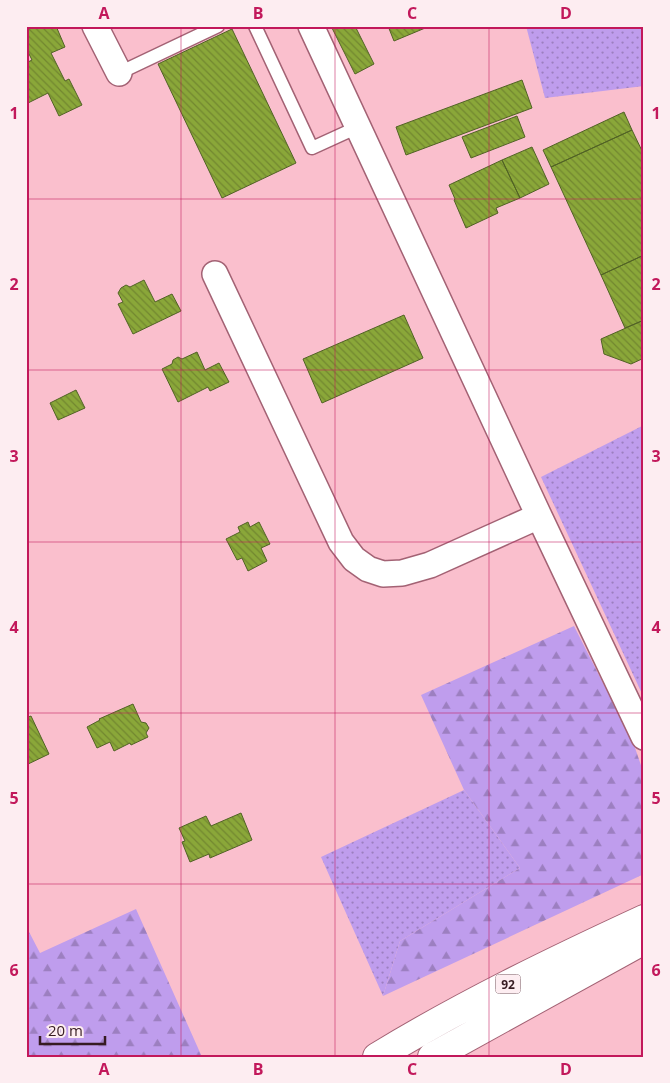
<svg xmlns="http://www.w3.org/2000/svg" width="670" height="1083" font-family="'Open Sans',sans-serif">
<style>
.grass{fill:url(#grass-dots)}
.forest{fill:url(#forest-firs)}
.building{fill:url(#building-back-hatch);stroke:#516225}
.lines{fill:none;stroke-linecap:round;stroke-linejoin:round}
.service-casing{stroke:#a36274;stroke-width:15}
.minor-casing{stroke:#a36274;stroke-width:28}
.primary-casing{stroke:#a36274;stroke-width:30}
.service{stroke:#fff;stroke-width:12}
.minor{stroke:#fff;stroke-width:25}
.primary{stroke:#fff;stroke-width:28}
.grid{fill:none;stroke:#c2185b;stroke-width:1;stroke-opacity:0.55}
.labels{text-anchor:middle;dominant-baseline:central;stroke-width:4;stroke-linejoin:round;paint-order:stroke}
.shield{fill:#fdedf1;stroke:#725a60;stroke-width:1}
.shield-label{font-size:12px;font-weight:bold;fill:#361b22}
.neatline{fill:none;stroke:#c2185b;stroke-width:2}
.grid-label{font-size:16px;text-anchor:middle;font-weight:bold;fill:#c2185b}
</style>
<defs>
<pattern id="grass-dots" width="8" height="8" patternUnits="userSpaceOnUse" patternTransform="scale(1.25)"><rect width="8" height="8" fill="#bf9ded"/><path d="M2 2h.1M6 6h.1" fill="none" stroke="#9c7fc0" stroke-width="1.8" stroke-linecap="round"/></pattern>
<pattern id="forest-firs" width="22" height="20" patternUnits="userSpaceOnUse" patternTransform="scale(1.25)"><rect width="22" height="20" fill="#bf9ded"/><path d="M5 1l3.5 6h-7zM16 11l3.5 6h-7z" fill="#9c7fc0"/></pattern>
<pattern id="building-back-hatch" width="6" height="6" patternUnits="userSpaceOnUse" patternTransform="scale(1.25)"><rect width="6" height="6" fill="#8aa739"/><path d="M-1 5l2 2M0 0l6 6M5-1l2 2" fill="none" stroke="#728730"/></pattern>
</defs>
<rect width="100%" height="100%" fill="#fabfcd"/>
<path class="grass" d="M 526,26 L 644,26 L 644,86 L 545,98 Z
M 644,425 L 644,698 L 541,477 Z
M 464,790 L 520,868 L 400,941 L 383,996 L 321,857 Z"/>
<path class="forest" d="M 574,626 L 633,742 L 644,774 L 644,874 L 383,996 L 400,941 L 520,868 L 464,790 L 421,695 Z
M 136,909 L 202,1057 L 26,1057 L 26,926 L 40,953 Z"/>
<path class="building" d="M 26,26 L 56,26 L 65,47 L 51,53 L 65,81 L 69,79 L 82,105 L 59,116 L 48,93 L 26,104 L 26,63 L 32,60 L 27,50 L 26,50 Z
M 331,26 L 355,26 L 374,64 L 355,74 Z
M 388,26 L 430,26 L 394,41 Z
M 232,29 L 296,163 L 222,198 L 158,64 Z
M 522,80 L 532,108 L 406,155 L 396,127 Z
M 624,112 L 632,130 L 551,167 L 543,150 Z
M 517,116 L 525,137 L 471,158 L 462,137 Z
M 632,130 L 644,155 L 644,255 L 601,275 L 551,167 Z
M 532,147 L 549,184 L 520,198 L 502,160 Z
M 502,160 L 520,198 L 496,208 L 498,213 L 466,228 L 454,200 L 455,199 L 449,185 Z
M 644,255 L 644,320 L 625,328 L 601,275 Z
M 144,280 L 155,302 L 172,294 L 181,311 L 133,334 L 118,304 L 123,302 L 118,293 L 121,288 L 126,285 L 130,287 Z
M 404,315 L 423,358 L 322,403 L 303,359 Z
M 644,320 L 644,358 L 631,364 L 604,354 L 601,339 Z
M 197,352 L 205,370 L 219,363 L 229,382 L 210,391 L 208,387 L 178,402 L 162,369 L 172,364 L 173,360 L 178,357 L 182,359 Z
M 76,390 L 85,408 L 58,420 L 50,403 Z
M 248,522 L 250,527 L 259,522 L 270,544 L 261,548 L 267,561 L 248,571 L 242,558 L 237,560 L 226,539 L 240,532 L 238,527 Z
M 133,704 L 141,722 L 146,723 L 149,728 L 146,733 L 148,737 L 131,745 L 130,743 L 114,751 L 110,742 L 97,748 L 87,727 L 100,720 L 99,719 Z
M 31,716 L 49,754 L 26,765 L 26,718 Z
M 241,813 L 252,840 L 210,858 L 209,854 L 190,862 L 182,842 L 185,841 L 179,828 L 206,816 L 211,826 Z"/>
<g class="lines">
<defs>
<path id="service" d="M 255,26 L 312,148 L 358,127
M 119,73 L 218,26"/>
<path id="minor" d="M 95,26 L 119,73
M 311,26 L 539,516 L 644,737
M 215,274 L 341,542 L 354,559 L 368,569 L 383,574 L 402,573 L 430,565 L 539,516"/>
<path id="primary" d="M 377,1057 C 462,1005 553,961 644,919
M 432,1057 L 644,940"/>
</defs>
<use href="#service" class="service-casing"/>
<use href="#minor" class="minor-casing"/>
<use href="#primary" class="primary-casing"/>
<use href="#service" class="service"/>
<use href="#minor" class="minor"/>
<use href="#primary" class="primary"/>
</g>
<path class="grid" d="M 181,26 L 181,1057M 335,26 L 335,1057M 489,26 L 489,1057M 26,199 L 644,199M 26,370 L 644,370M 26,542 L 644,542M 26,713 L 644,713M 26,884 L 644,884"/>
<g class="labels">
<rect class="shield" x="495.5" y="974.5" width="25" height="19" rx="4"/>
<g class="shield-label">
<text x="508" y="984">92</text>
</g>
</g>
<rect width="670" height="1083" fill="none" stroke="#fdedf1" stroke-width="55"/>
<path d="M40 1036v8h65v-8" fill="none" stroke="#361b22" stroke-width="2.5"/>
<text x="48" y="1036" font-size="15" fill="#361b22" stroke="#fdedf1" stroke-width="4" paint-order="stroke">20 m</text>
<rect x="28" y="28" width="614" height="1028" class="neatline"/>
<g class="grid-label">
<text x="104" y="19">A</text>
<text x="258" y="19">B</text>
<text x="412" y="19">C</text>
<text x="566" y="19">D</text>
<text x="14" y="119">1</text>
<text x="656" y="119">1</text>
<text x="14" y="290">2</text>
<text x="656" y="290">2</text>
<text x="14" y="462">3</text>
<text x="656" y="462">3</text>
<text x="14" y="633">4</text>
<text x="656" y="633">4</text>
<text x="14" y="804">5</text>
<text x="656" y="804">5</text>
<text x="14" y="976">6</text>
<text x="656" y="976">6</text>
<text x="104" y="1075">A</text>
<text x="258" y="1075">B</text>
<text x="412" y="1075">C</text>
<text x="566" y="1075">D</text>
</g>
</svg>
